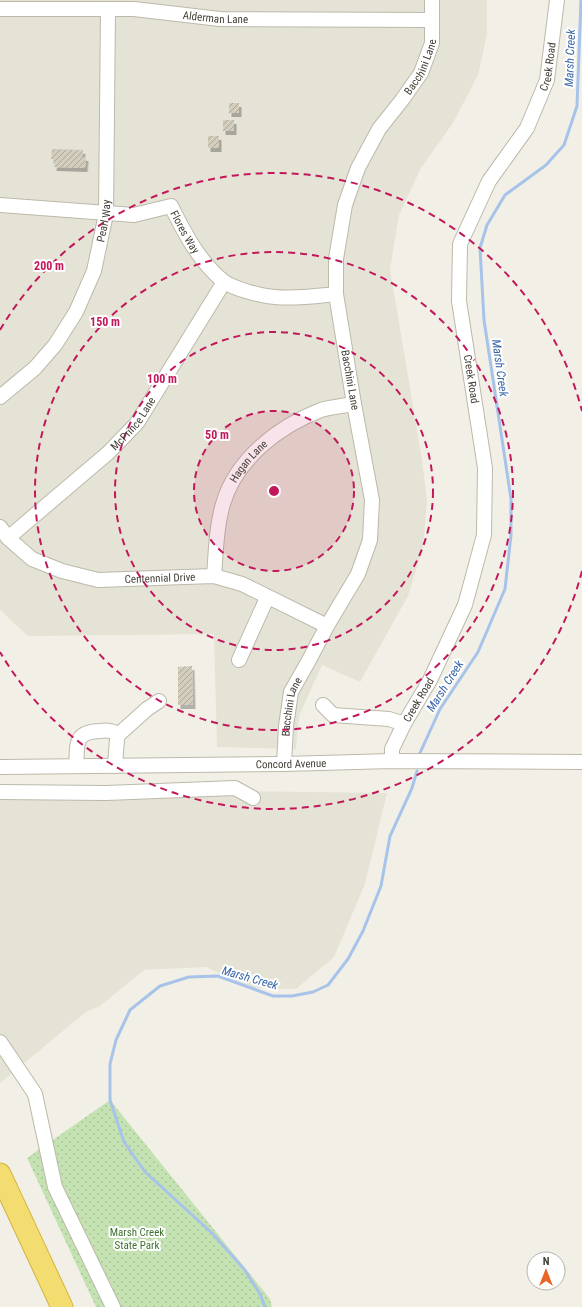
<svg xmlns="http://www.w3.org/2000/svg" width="582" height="1307" font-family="'Roboto Condensed',sans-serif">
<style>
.residential{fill:#e5e3d5}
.park{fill:url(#park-dots)}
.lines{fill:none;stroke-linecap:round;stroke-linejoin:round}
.stream{stroke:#a7c3ea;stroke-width:3}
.building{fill:url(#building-hatch);filter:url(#shadow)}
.minor-casing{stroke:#bcb9aa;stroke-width:16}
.highway-casing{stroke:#d1b441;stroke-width:23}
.minor{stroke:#fff;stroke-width:14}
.highway{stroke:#f3dd70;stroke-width:21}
.ring{fill:none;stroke:#c2185b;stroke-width:2;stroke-dasharray:7 5}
.labels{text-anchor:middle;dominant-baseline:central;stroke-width:4;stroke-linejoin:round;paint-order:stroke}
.street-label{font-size:11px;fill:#444136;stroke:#fff}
.park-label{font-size:11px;fill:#3c712e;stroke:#fff}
.water-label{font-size:12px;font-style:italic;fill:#3765a7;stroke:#fff}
.centre{fill:#c2185b;stroke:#fff;stroke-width:2}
.ring-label{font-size:12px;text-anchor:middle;font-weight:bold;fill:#c2185b;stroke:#fff;stroke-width:4;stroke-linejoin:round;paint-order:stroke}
</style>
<defs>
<pattern id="park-dots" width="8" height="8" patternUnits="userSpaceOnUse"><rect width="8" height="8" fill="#c5e3b2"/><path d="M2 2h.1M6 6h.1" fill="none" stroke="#aac49a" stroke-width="1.8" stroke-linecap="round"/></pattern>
<pattern id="building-hatch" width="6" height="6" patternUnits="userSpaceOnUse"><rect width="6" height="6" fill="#d2cdbc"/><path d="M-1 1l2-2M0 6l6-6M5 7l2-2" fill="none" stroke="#aca89a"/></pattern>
<filter id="shadow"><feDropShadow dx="2.5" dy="4" stdDeviation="0" flood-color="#0004"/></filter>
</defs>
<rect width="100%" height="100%" fill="#f2f0e6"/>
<path class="residential" d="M 0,0 L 487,0 L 487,34 L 478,75 L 453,123 L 421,168 L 399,215 L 390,269 L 422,460 L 427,501 L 423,547 L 408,596 L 360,682 L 322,665 L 299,716 L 296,749 L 217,747 L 214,634 L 28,636 L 0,610 Z
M 0,788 L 387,793 L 365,884 L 334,957 L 296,989 L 251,988 L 206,967 L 144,970 L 100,1006 L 86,1012 L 0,1083 Z"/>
<path class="park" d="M 110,1100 L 270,1299 L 272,1307 L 96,1307 L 27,1158 Z"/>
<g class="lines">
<path class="stream" d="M 420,753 L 440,709 L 478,652 L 505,589 L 511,535 L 511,499 L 484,320 L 480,248 L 487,225 L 505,195 L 546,165 L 564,145 L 577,106 L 581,0
M 265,1307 L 260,1294 L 244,1269 L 212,1233 L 145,1172 L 124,1142 L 110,1100 L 110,1064 L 116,1040 L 130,1010 L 160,986 L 189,977 L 218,976 L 273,996 L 292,996 L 313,992 L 328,985 L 348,959 L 363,931 L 381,886 L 390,836 L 412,788 L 417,771"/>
</g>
<path class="building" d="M 229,103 L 239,103 L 239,113 L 229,113 Z
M 223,120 L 234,120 L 234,131 L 223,131 Z
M 208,136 L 219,136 L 219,148 L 208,148 Z
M 52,149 L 83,150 L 82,157 L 86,157 L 85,168 L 54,167 L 55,159 L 51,159 Z
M 192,666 L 193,705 L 178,705 L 178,667 Z"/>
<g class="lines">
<defs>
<g id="minor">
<path id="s1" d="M 0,9 L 134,9 L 220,19 L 432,20"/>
<path id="s2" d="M 0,205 L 134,215 L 171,206 C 185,234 199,261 223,281 C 234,289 261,296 275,297 C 295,299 316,296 336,294"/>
<path id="s3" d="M 0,397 L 35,368 L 55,345 L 76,312 L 94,271 L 106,214 L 108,9"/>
<path id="s4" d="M 0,527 L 8,538 L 32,559 L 62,571 L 98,580 L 214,576 L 242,584 L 327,626"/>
<path id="s5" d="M 8,538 L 108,453 L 137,423 L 224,282"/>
<path id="s6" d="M 214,576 C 216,552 216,527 223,504 C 236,459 279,426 321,410 C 331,407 343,406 354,404"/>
<path d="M 239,660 L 267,598"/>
<path d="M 323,705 L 333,715 L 389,719 L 404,724"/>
<path id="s7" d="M 392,761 L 392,749 L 404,724 L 430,680 L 465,605 L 484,535 L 485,468 L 459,301 L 460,244 L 489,181 L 527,128 L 547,80 L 557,0"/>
<path id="s8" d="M 284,764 L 286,726 L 291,692 L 308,662 L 327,626 L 358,574 L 370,540 L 372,500 L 354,404 L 336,294 L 336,259 L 345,205 L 358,168 L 379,129 L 402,100 L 421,73 L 432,43 L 432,0"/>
<path d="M 76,766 C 78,744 73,732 100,731 C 107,730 113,730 118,735"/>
<path d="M 115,766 L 117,739 L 118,735 L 147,709 L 159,701"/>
<path id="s9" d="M 0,767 L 284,764 L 392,761 L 582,762"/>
<path d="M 0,792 L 106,793 L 235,788 L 253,798"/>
<path d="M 0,1042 L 35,1094 L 55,1187 L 113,1307"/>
</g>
<path id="highway" d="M 0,1174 L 62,1307"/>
</defs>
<use href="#minor" class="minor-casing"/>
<use href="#highway" class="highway-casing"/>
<use href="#minor" class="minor"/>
<use href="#highway" class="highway"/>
</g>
<circle cx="274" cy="491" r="80" fill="#c2185b" fill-opacity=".12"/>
<g class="ring">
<circle cx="274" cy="491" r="80"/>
<circle cx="274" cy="491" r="159"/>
<circle cx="274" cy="491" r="239"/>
<path d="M582 571A318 318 0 0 1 0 652M0 330A318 318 0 0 1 582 411"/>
</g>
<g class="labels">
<g class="street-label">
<text stroke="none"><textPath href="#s1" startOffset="216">Alderman Lane</textPath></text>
<text stroke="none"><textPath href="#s8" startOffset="742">Bacchini Lane</textPath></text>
<text stroke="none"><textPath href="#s7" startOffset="739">Creek Road</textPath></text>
<text stroke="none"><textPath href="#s3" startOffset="211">Pearl Way</textPath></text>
<text stroke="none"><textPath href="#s2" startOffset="202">Flores Way</textPath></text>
<text transform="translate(471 379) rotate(81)">Creek Road</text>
<text transform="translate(350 380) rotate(80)">Bacchini Lane</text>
<text stroke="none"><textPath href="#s5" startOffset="170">McPrince Lane</textPath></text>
<text stroke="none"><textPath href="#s6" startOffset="123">Hagan Lane</textPath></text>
<text stroke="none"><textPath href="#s4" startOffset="177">Centennial Drive</textPath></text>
<text stroke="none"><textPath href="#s7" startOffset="68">Creek Road</textPath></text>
<text stroke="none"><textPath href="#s8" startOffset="58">Bacchini Lane</textPath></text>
<text stroke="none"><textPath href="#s9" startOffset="291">Concord Avenue</textPath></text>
</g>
<g class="park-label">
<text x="137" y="1232">Marsh Creek<tspan x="137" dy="13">State Park</tspan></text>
</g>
<g class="water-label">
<text transform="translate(570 58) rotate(-88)">Marsh Creek</text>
<text transform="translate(500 368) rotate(82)">Marsh Creek</text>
<text transform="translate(445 686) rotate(-58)">Marsh Creek</text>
<text transform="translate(250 978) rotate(16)">Marsh Creek</text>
</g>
</g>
<circle cx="274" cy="491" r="6" class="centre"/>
<g class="ring-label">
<text x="49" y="270">200 m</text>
<text x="105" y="326">150 m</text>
<text x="162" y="383">100 m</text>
<text x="217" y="439">50 m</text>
</g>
<g transform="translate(546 1271)"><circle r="19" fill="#ffffff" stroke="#b4b3af"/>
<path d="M0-3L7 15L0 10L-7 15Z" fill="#e96425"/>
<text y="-6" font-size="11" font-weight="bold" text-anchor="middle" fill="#444136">N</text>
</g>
</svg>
